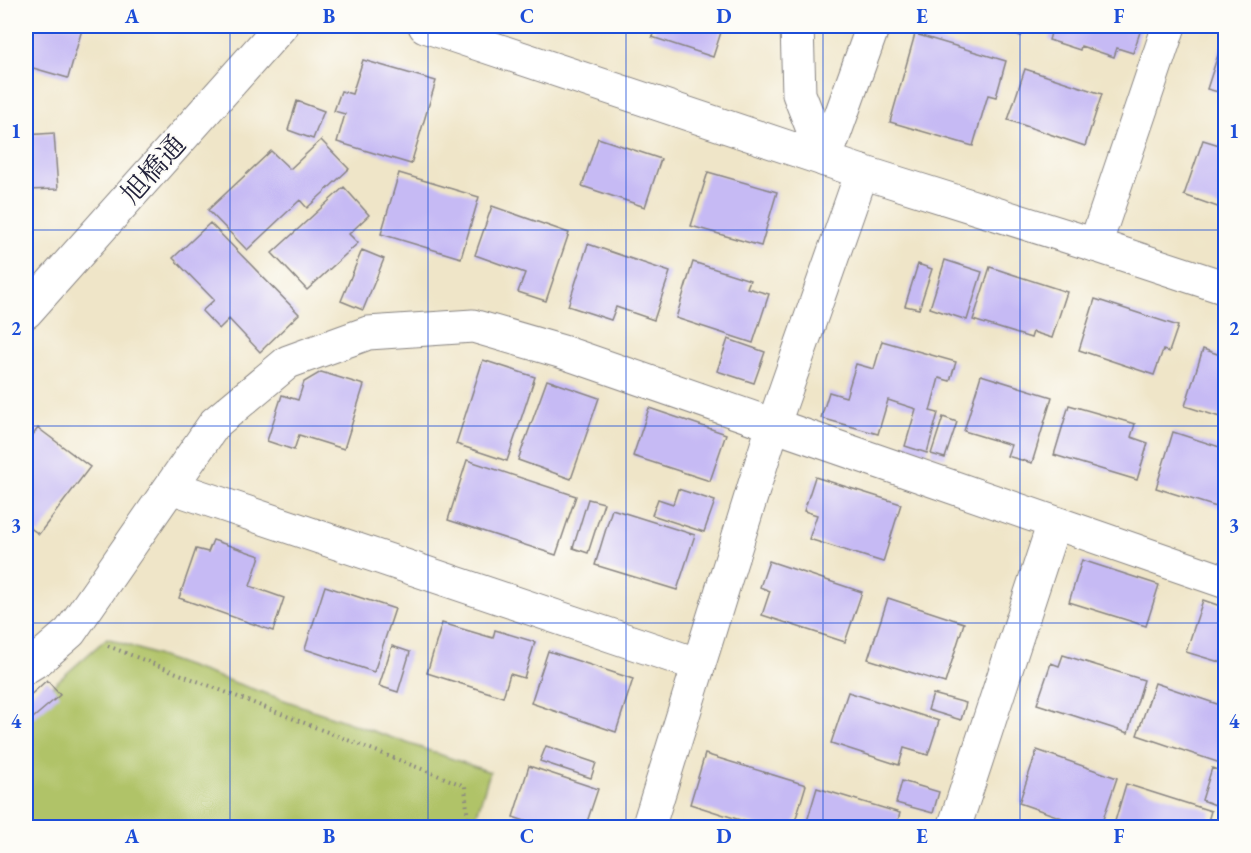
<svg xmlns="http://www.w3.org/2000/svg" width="1251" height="853" font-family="'EB Garamond','Noto Serif JP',serif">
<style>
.green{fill:#b0c367;stroke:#697251;stroke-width:1.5}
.building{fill:#c6baf4}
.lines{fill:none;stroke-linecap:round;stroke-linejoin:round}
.street-casing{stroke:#888482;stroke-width:35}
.secondary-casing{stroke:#888482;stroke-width:35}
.path{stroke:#888482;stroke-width:4;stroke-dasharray:1.5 4.5;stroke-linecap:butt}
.street{stroke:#fff;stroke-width:33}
.secondary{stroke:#fff;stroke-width:33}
.grid{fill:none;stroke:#1d4ed8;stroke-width:1.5;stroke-opacity:0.55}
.labels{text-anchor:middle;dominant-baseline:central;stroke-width:4.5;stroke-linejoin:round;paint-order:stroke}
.street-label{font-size:27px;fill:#22223b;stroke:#fdfcf7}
.neatline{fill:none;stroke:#1d4ed8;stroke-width:2}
.grid-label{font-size:20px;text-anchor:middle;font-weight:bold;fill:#1d4ed8}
</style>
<rect width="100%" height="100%" fill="#fdfcf7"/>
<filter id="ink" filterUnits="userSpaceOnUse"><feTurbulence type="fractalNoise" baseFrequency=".0167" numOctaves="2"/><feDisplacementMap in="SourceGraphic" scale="12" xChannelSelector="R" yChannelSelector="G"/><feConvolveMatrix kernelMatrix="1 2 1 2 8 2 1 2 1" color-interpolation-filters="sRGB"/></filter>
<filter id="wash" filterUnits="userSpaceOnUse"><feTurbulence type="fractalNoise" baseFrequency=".008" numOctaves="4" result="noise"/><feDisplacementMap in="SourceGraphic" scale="24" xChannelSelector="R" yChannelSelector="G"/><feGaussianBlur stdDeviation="1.35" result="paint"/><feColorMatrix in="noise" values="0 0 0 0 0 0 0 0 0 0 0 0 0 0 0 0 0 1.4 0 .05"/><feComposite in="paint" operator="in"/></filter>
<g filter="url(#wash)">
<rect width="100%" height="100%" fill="#efe5c8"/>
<path class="green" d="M 107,638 L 490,772 L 473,827 L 26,827 L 26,709 Z"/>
<g id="blocks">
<path class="building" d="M 26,26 L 83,26 L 68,78 L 26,66 Z
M 656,26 L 723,26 L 713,57 L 652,37 Z
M 989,26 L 1025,26 L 1021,36 Z
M 1053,26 L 1142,26 L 1133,53 L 1117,48 L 1114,57 L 1081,46 L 1080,50 L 1049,40 Z
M 1225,33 L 1226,33 L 1226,94 L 1207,89 Z
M 915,34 L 1006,61 L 996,97 L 988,95 L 973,146 L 890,122 Z
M 363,60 L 436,81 L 411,164 L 337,142 L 345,114 L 334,111 L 341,91 L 352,94 Z
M 1025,69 L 1102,94 L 1085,146 L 1008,120 Z
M 297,101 L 324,111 L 313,139 L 288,130 Z
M 54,133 L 58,189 L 26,190 L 26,135 Z
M 598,138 L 661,159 L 645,207 L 582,186 Z
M 321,140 L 349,169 L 307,208 L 300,200 L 247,250 L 208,210 L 271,151 L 290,169 Z
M 1203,140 L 1226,147 L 1226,210 L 1184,195 Z
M 708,172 L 777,192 L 761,246 L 691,226 Z
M 399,173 L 479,197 L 461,258 L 381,234 Z
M 344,187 L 369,215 L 349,234 L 358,243 L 307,290 L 272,253 Z
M 492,206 L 569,233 L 546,301 L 518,292 L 525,273 L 475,255 Z
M 210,223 L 299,314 L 260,352 L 229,319 L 219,329 L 202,311 L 214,300 L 173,258 Z
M 588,244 L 670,272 L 654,320 L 616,307 L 611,320 L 568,306 Z
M 362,250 L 384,259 L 363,310 L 341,301 Z
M 945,260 L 982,272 L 967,320 L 930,308 Z
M 693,262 L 750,280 L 747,288 L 769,294 L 753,343 L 676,318 Z
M 918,264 L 932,269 L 919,309 L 905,306 Z
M 990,267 L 1067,292 L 1052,338 L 1033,332 L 1031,338 L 973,320 Z
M 1095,299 L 1178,326 L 1169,352 L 1163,350 L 1154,375 L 1079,350 Z
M 728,339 L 765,352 L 754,383 L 717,371 Z
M 882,341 L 956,362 L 950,381 L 939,378 L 930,411 L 938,413 L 927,453 L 905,446 L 916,409 L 888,400 L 878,434 L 821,418 L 829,392 L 846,397 L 856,364 L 874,369 Z
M 1203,349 L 1226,357 L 1226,419 L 1185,406 Z
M 483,360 L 535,377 L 507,461 L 456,444 Z
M 321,372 L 364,385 L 344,449 L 299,435 L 294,450 L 267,441 L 282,395 L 298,400 L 304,382 Z
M 981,375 L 1052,397 L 1032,463 L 1007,456 L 1011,445 L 964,431 Z
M 547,380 L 599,398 L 571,479 L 518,460 Z
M 1069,405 L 1135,424 L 1131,437 L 1148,443 L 1137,480 L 1054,455 Z
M 649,408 L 726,434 L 710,481 L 633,456 Z
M 943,417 L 957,422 L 945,458 L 931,454 Z
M 38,428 L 90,467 L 39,534 L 26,525 L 26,444 Z
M 1173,432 L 1226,449 L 1226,510 L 1156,488 Z
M 467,460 L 576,496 L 556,555 L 448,520 Z
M 815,477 L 901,504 L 883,562 L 809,539 L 817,515 L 804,511 Z
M 678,489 L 715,501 L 704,532 L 652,515 L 658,499 L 673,504 Z
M 588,499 L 604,503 L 588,553 L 573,548 Z
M 612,509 L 695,535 L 677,590 L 595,565 Z
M 213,540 L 260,556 L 250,586 L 284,598 L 273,631 L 179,598 L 196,549 L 208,552 Z
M 1082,560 L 1159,585 L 1146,626 L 1069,602 Z
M 769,561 L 862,592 L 845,642 L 762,615 L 770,591 L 760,587 Z
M 325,586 L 395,609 L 374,672 L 305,649 Z
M 888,598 L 964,623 L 945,683 L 868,659 Z
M 1203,600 L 1226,608 L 1226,664 L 1186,652 Z
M 442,623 L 493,638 L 495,630 L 535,642 L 524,678 L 510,674 L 503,697 L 427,673 Z
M 392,646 L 410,652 L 398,692 L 379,686 Z
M 548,651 L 633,679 L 616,732 L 531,703 Z
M 1063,655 L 1144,680 L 1128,733 L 1037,704 L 1051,663 L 1059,666 Z
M 47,680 L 60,695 L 33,718 L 26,710 L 26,699 Z
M 1155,683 L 1226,707 L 1226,765 L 1137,735 Z
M 848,692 L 939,721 L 928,755 L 904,748 L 899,765 L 831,743 Z
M 933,694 L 966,703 L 961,720 L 928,710 Z
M 546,746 L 596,763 L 591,778 L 540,761 Z
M 1037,750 L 1117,778 L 1100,828 L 1091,828 L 1019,803 Z
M 705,754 L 806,785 L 793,828 L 765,828 L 690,804 Z
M 529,766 L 598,789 L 585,828 L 545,828 L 513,817 Z
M 1212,768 L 1226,773 L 1226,809 L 1202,800 Z
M 902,781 L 939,792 L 933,813 L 896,803 Z
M 1126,784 L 1211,811 L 1206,828 L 1113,828 Z
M 817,788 L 900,813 L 896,828 L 805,828 Z"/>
</g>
</g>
<g filter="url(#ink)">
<use href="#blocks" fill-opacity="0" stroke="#888482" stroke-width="1.5"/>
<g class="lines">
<defs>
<path id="street" d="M 797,26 L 799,94 L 825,160
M 825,160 L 873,26
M 1095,245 L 1169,26
M 171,487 L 699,665
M 26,667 L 39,659 L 70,632 L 215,423 L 288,362 L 368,333 L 473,326 L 563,352 L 1226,582
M 648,828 L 773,426 L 862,172
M 954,828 L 1054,523"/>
<path id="secondary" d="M 425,26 L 862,172 L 1095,245 L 1226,288
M 26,312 L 281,26"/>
</defs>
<use href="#street" class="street-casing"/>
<use href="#secondary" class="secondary-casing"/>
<path class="path" d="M 108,646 L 465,786 L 468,823 L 467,828"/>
<use href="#street" class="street"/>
<use href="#secondary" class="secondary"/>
</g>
</g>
<path class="grid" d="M 230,26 L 230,828M 428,26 L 428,828M 626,26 L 626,828M 823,26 L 823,828M 1020,26 L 1020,828M 26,230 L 1226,230M 26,426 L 1226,426M 26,623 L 1226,623"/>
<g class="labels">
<g class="street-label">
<text transform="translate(153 169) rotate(-48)">旭橋通</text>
</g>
</g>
<rect width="1251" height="853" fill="none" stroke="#fdfcf7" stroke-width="66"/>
<rect x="33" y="33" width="1185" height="787" class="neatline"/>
<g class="grid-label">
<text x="132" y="23">A</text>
<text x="329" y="23">B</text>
<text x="527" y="23">C</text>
<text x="724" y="23">D</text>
<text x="922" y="23">E</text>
<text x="1119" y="23">F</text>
<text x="16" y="138">1</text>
<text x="1234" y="138">1</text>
<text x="16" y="335">2</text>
<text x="1234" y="335">2</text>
<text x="16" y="532">3</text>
<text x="1234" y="532">3</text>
<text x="16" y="728">4</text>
<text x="1234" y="728">4</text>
<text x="132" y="843">A</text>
<text x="329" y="843">B</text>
<text x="527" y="843">C</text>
<text x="724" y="843">D</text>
<text x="922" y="843">E</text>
<text x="1119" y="843">F</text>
</g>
</svg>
